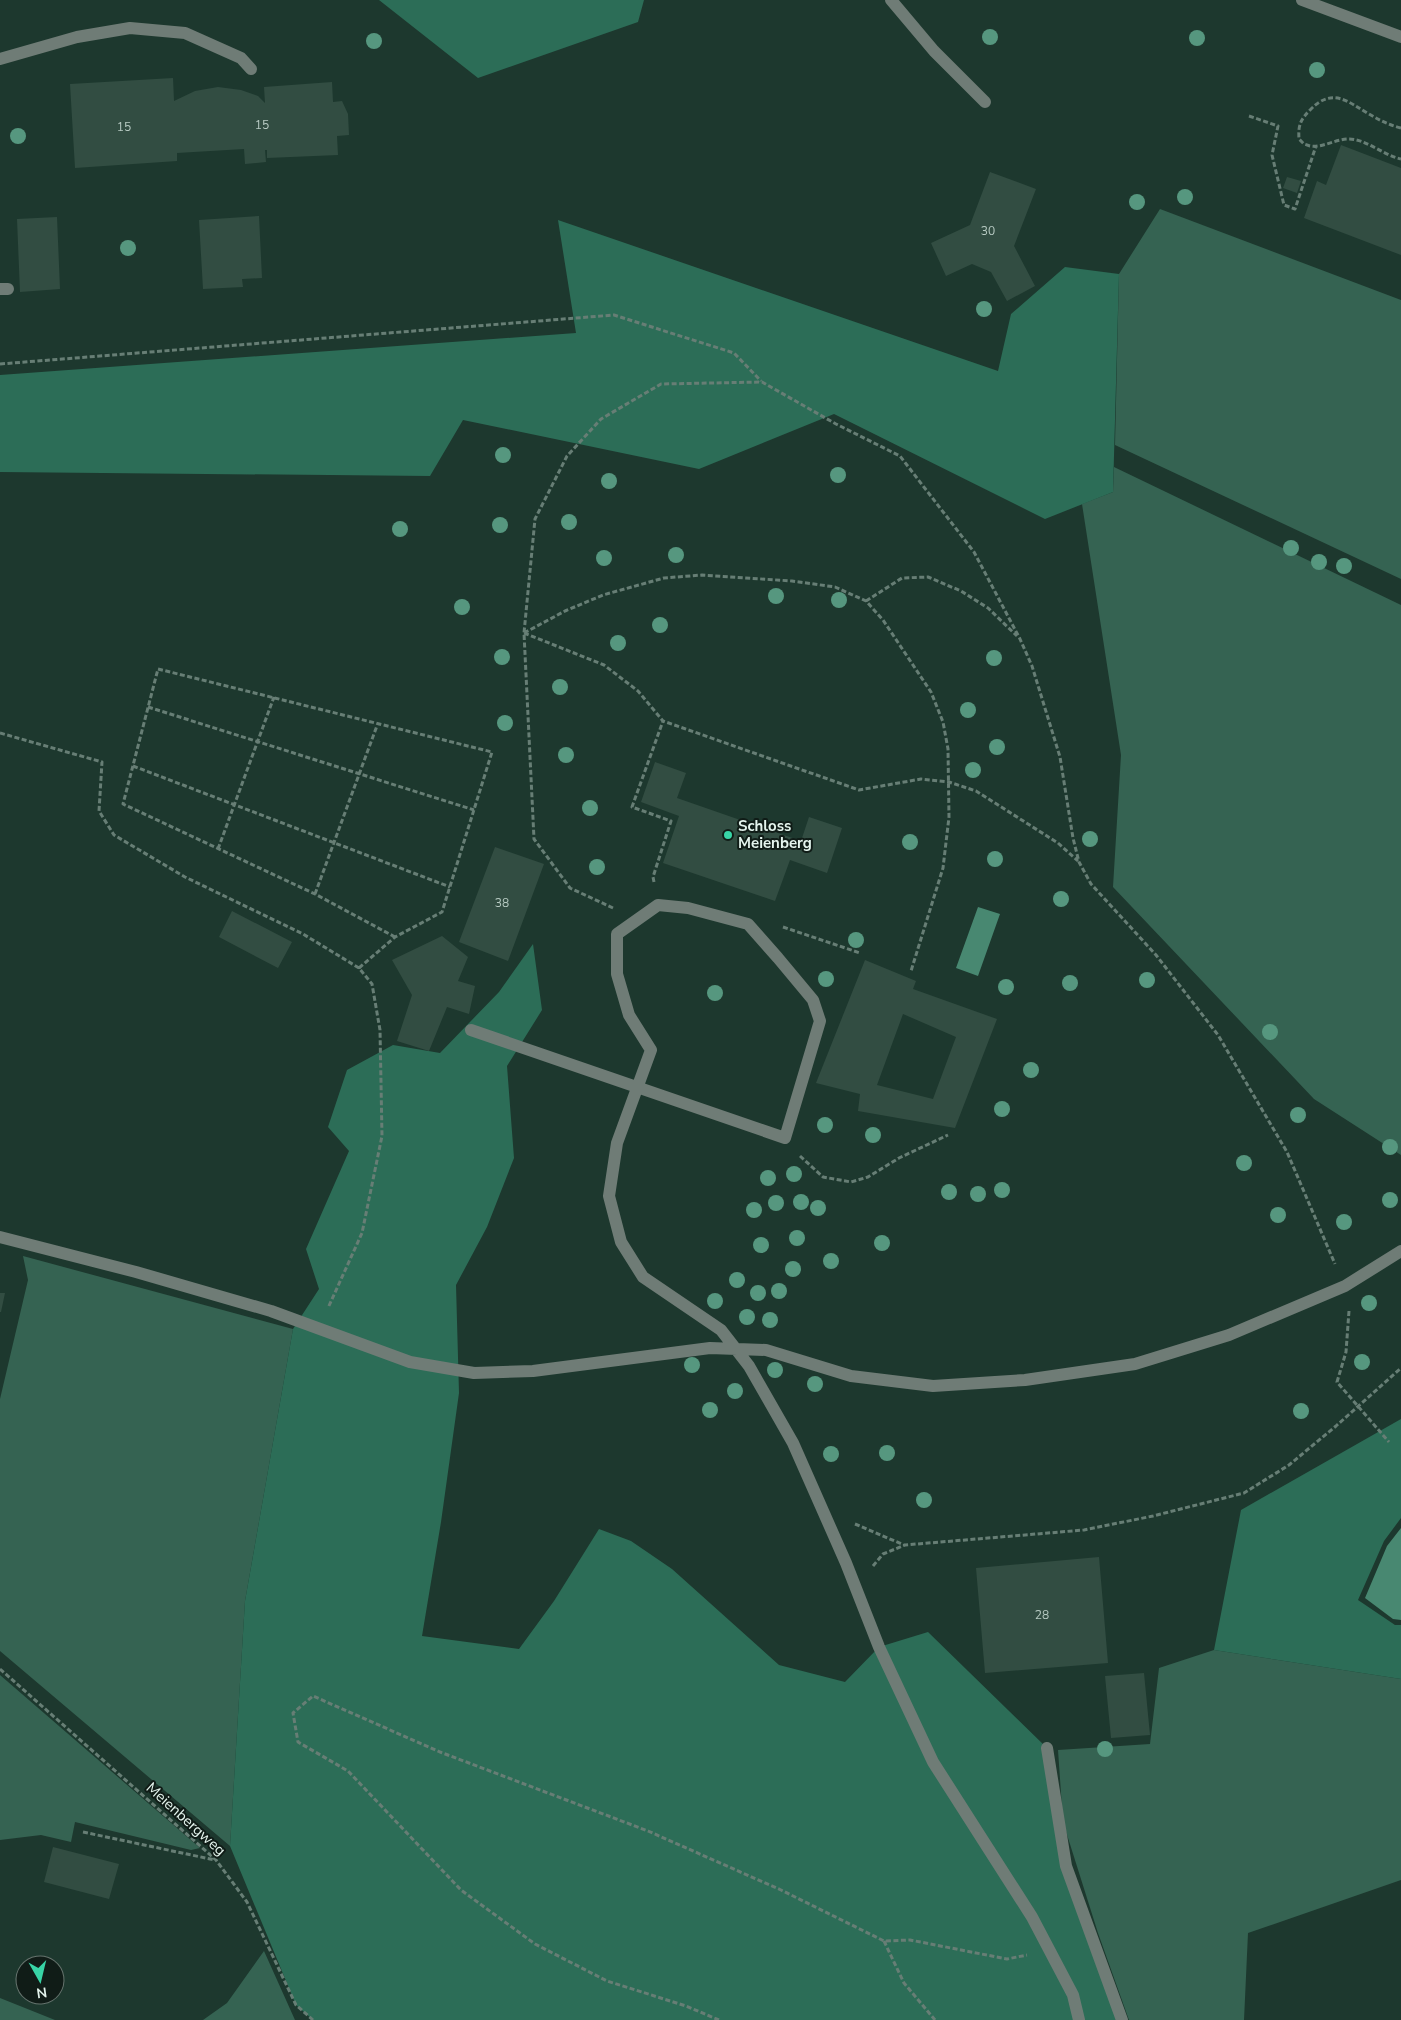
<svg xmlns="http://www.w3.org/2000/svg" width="1401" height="2020" font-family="'Nunito Sans',sans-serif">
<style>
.green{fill:#356352}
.forest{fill:#2c6d57}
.water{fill:#488871}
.building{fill:#324d42;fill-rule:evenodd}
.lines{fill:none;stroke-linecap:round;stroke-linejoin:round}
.path{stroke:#677e75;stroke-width:3;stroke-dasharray:5 2.5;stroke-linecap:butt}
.minor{stroke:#6f7c76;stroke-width:12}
.tree{fill:#56977f}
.poi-dot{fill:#38d4a6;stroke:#101c17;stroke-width:2}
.labels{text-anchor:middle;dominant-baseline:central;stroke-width:4;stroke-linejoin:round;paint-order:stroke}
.number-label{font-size:12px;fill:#b8cbc3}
.poi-label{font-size:15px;font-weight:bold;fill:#e5f5ee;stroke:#101c17;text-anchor:start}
.street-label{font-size:15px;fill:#e5f5ee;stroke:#101c17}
</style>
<rect width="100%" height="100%" fill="#1d382e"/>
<path class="green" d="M 1160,209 L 1401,300 L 1401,579 L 1115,445 L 1119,274 Z
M 1114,467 L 1401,605 L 1401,1155 L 1314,1099 L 1113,887 L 1121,755 L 1082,504 L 1113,492 Z
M 23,1256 L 293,1329 L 245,1601 L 230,1846 L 0,1651 L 0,1399 L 28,1280 Z
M 1214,1650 L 1401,1679 L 1401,1880 L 1248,1933 L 1244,2020 L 1129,2020 L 1098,1933 L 1063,1822 L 1058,1750 L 1150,1744 L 1159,1668 Z
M 0,1675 L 200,1848 L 191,1850 L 75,1822 L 71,1842 L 41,1835 L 0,1840 Z
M 264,1951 L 295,2020 L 203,2020 L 227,2003 Z
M 0,1998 L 55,2020 L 0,2020 Z"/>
<path class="forest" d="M 379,0 L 644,0 L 638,22 L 478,78 Z
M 558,220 L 998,371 L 1011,314 L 1065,267 L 1119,274 L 1113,492 L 1045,519 L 834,414 L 699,469 L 463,420 L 430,476 L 0,472 L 0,375 L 576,333 Z
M 533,944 L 542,1010 L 507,1066 L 514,1158 L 487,1227 L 456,1285 L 459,1393 L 441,1522 L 422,1636 L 519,1649 L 554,1601 L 599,1529 L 631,1541 L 672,1569 L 779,1665 L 845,1682 L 879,1647 L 928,1632 L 1047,1748 L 1066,1866 L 1117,2020 L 313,2020 L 296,2005 L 230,1846 L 245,1601 L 293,1329 L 319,1289 L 306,1249 L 349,1151 L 328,1127 L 347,1070 L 393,1045 L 440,1053 L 499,992 Z
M 1401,1419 L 1401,1518 L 1384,1541 L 1358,1600 L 1395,1625 L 1401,1625 L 1401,1679 L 1214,1650 L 1241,1510 Z"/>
<path class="water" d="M 978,907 L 1000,914 L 978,976 L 956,968 Z
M 1401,1528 L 1401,1620 L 1393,1619 L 1365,1598 L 1387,1546 Z"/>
<path class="building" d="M 173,78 L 174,101 L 195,91 L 218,87 L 241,90 L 258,96 L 265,103 L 264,87 L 332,82 L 333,102 L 342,101 L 348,114 L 349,135 L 337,136 L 338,155 L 267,158 L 267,150 L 265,150 L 266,162 L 245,164 L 244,149 L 177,153 L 177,161 L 75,168 L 70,84 Z
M 1341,145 L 1401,168 L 1401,255 L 1304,218 L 1317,181 L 1326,185 Z
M 990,172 L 1036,189 L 1014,246 L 1035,286 L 1007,301 L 991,272 L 972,264 L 946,276 L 931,243 L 970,225 Z
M 1287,177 L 1301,181 L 1297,193 L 1283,188 Z
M 259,216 L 262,278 L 242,279 L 243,287 L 203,289 L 199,220 Z
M 57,217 L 60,289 L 20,292 L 17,219 Z
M 655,762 L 686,773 L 677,798 L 801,841 L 809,817 L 842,828 L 827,873 L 790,860 L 775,901 L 663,863 L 679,816 L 641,802 Z
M 495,847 L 544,864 L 508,961 L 459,942 Z
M 232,911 L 292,942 L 278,968 L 219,937 Z
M 442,936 L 468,957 L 458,981 L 475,986 L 469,1014 L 447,1007 L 429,1051 L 397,1041 L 412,995 L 392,960 Z
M 865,960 L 916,981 L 913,989 L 997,1019 L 955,1128 L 858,1111 L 860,1094 L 816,1083 ZM 903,1014 L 956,1037 L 933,1099 L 877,1085 Z
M 0,1293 L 5,1293 L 1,1312 L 0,1312 Z
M 1099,1557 L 1108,1663 L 985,1673 L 976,1568 Z
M 1144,1673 L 1150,1735 L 1111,1738 L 1105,1676 Z
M 53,1847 L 119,1864 L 109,1899 L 44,1882 Z"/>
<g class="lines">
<path class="path" d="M 1249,116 L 1278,126 L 1272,155 L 1284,205 L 1295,209 L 1316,146
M 1401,128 C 1389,125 1379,120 1369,114 C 1348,102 1333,87 1311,109 C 1301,119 1298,124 1299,139 L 1304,144 L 1310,146 C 1323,148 1335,139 1349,139 C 1366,139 1383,155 1401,159
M 0,364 L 614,315 L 734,353 L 761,381
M 866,601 L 902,578 L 928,577 L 961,591 L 988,608 L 1017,636
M 524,633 L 565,611 L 603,595 L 664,578 L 702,575 L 792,581 L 835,587 L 866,601 L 883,620 L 931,692 L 943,722 L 948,749 L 949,817 L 943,868 L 911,971
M 524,633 L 604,665 L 638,691 L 663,721 L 859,790 L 921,779 L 949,782 L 976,791 L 1058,843 L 1078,861
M 148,707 L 474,810
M 0,733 L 102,762 L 99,811 L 114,835 L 185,877 L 303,934 L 359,968 L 372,984 L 380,1030 L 382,1136 L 362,1233 L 328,1308
M 133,766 L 450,887
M 218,849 L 274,697
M 654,882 L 653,877 L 671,821 L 632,807 L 663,721
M 315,894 L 378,723
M 613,908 L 570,888 L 534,839 L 524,633 L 535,519 L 567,456 L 601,419 L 661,384 L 762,382 L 836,424 L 900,456 L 974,552 L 1020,639 L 1032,666 L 1060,757 L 1073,838 L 1079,862 L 1091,884 L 1156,955 L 1218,1035 L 1287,1152 L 1335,1264
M 783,927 L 860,953
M 359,968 L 395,937 L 442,912 L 492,752 L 158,669 L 123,804 L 315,894 L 395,937
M 800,1156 L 823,1177 L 851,1182 L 868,1177 L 899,1158 L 948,1135
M 1349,1311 L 1346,1352 L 1337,1382 L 1389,1442
M 855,1524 L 904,1545
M 873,1566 L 883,1554 L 905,1545 L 1084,1530 L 1153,1516 L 1244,1493 L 1289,1465 L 1336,1426 L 1401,1368
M 0,1669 L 216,1860 L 247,1902 L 296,2005 L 313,2020
M 83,1832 L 215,1860
M 884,1941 L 904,1983 L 935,2020
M 719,2020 L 686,2006 L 607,1981 L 535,1944 L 461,1890 L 348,1771 L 298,1742 L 293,1713 L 313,1696 L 440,1752 L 648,1831 L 781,1890 L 884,1941 L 910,1940 L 1007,1959 L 1027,1955"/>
<path class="minor" d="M 891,0 L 934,51 L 985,102
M 1302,0 L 1401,37
M 0,59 L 77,37 L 130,28 L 185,33 L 241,58 L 251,69
M 0,289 L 8,289
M 471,1030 L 785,1138 L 820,1021 L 813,1000 L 778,958 L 748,924 L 688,908 L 658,905 L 617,934 L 617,974 L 629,1015 L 651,1050 L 617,1143 L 609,1196 L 621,1242 L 643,1277 L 721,1330 L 749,1366 L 793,1443 L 846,1563 L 879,1647 L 933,1762 L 1032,1917 L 1073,1995 L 1079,2020
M 0,1237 L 136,1272 L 271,1311 L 410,1362 L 474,1373 L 533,1371 L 710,1348 L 766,1350 L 851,1376 L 933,1386 L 1025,1380 L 1135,1364 L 1229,1335 L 1345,1286 L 1401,1251
M 1047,1748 L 1066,1866 L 1122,2020"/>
</g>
<g class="tree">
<circle cx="990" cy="37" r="8"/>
<circle cx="1197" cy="38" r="8"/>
<circle cx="374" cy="41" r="8"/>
<circle cx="1317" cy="70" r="8"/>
<circle cx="18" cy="136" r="8"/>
<circle cx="1185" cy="197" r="8"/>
<circle cx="1137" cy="202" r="8"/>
<circle cx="128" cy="248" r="8"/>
<circle cx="984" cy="309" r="8"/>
<circle cx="503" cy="455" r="8"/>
<circle cx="838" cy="475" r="8"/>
<circle cx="609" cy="481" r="8"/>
<circle cx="569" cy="522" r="8"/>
<circle cx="500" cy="525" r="8"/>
<circle cx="400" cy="529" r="8"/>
<circle cx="1291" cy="548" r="8"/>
<circle cx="676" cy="555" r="8"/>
<circle cx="604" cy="558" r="8"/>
<circle cx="1319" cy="562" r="8"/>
<circle cx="1344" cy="566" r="8"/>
<circle cx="776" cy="596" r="8"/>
<circle cx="839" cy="600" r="8"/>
<circle cx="462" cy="607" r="8"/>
<circle cx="660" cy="625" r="8"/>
<circle cx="618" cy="643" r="8"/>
<circle cx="502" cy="657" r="8"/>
<circle cx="994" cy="658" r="8"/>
<circle cx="560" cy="687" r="8"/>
<circle cx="968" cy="710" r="8"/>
<circle cx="505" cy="723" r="8"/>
<circle cx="997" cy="747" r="8"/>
<circle cx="566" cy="755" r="8"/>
<circle cx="973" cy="770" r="8"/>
<circle cx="590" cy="808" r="8"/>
<circle cx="1090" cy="839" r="8"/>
<circle cx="910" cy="842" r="8"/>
<circle cx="995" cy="859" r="8"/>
<circle cx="597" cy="867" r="8"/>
<circle cx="1061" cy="899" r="8"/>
<circle cx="856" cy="940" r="8"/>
<circle cx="826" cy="979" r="8"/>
<circle cx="1147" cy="980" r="8"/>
<circle cx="1070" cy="983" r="8"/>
<circle cx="1006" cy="987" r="8"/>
<circle cx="715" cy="993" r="8"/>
<circle cx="1270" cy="1032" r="8"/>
<circle cx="1031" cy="1070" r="8"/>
<circle cx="1002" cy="1109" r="8"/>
<circle cx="1298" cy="1115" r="8"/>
<circle cx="825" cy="1125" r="8"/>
<circle cx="873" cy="1135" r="8"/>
<circle cx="1390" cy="1147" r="8"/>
<circle cx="1244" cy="1163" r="8"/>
<circle cx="794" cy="1174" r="8"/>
<circle cx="768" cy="1178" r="8"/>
<circle cx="1002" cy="1190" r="8"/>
<circle cx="949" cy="1192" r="8"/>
<circle cx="978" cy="1194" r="8"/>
<circle cx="1390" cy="1200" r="8"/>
<circle cx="801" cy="1202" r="8"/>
<circle cx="776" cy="1203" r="8"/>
<circle cx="818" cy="1208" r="8"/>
<circle cx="754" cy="1210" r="8"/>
<circle cx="1278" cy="1215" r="8"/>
<circle cx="1344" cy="1222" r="8"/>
<circle cx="797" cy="1238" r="8"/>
<circle cx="882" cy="1243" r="8"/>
<circle cx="761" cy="1245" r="8"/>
<circle cx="831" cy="1261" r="8"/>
<circle cx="793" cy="1269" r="8"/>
<circle cx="737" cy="1280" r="8"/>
<circle cx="779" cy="1291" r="8"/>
<circle cx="758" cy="1293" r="8"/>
<circle cx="715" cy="1301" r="8"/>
<circle cx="1369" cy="1303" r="8"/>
<circle cx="747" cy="1317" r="8"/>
<circle cx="770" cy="1320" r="8"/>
<circle cx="1362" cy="1362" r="8"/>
<circle cx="692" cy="1365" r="8"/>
<circle cx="775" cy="1370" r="8"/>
<circle cx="815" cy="1384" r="8"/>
<circle cx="735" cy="1391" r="8"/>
<circle cx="710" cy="1410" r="8"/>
<circle cx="1301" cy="1411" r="8"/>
<circle cx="887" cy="1453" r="8"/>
<circle cx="831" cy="1454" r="8"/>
<circle cx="924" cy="1500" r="8"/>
<circle cx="1105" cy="1749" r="8"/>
</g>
<circle class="poi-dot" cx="728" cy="835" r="5"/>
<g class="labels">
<g class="number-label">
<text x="262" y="125">15</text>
<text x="124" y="127">15</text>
<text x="988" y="231">30</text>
<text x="502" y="903">38</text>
<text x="1042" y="1615">28</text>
</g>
<g class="poi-label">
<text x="738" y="826">Schloss<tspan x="738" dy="17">Meienberg</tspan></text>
</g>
<g class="street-label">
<text transform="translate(186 1819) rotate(42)">Meienbergweg</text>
</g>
</g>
<g transform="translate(40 1980) rotate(172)"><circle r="24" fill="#101c17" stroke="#65736d"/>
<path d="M0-4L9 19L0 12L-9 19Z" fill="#38d4a6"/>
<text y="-8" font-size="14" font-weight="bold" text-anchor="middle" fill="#e5f5ee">N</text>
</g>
</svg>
